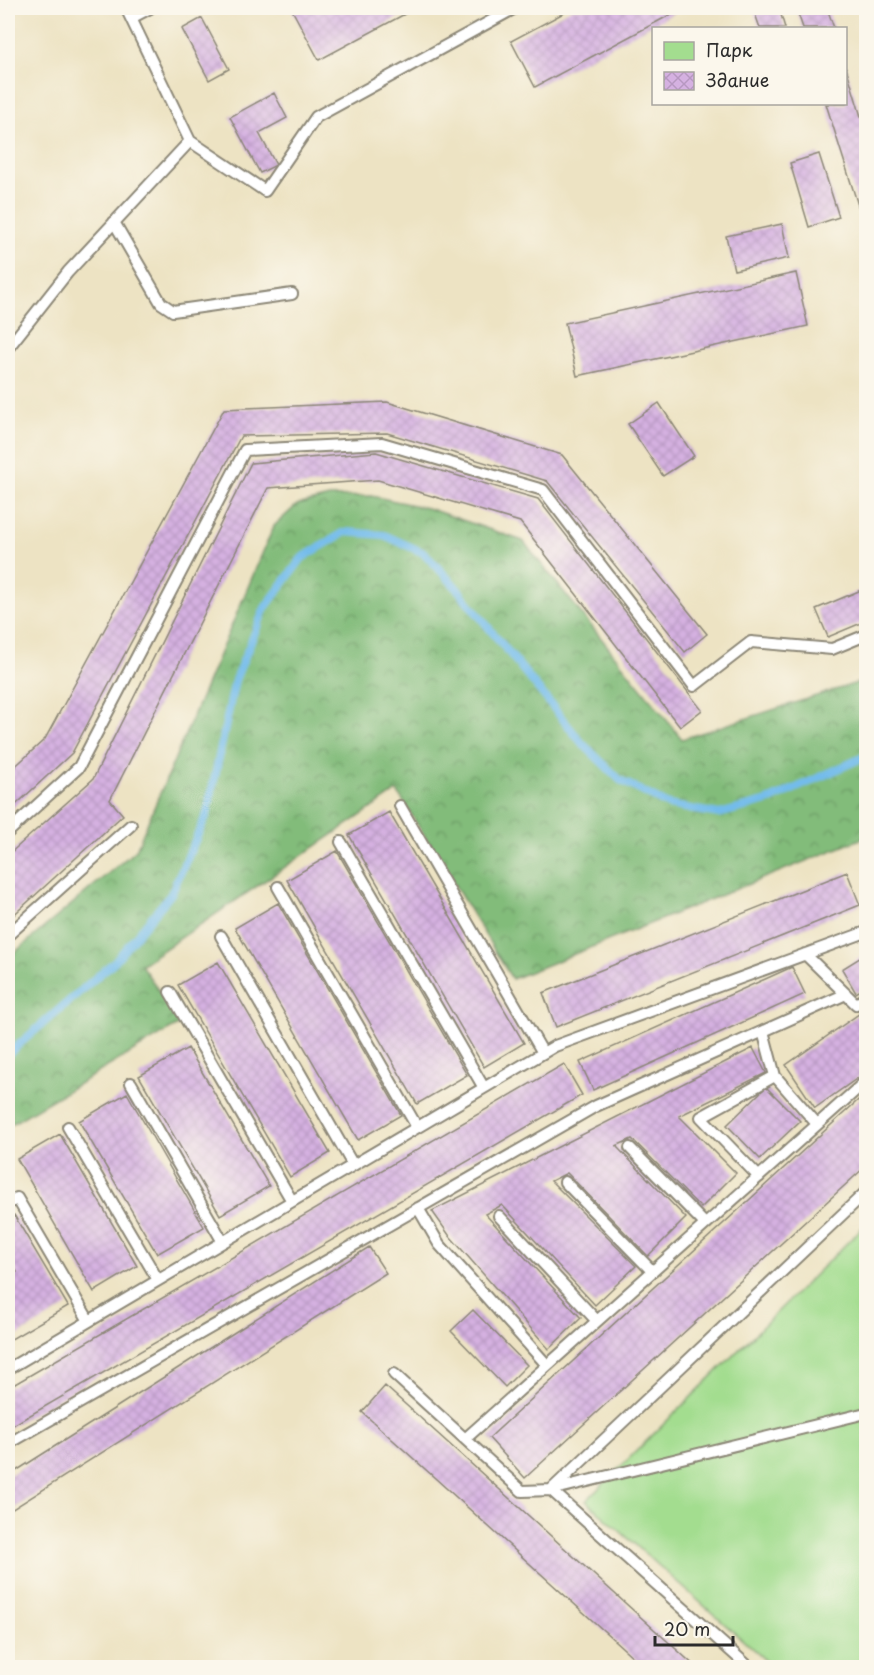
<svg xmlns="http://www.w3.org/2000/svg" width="874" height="1675" font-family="'Playpen Sans',sans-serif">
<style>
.green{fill:#a3dd8f;stroke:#67845d;stroke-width:1.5}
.forest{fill:url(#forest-crowns);stroke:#567452;stroke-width:1.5}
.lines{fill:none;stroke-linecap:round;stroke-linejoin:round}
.stream{stroke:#73bceb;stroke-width:8}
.building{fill:url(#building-cross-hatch)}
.lane-casing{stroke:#8c8777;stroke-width:14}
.lane{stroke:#fff;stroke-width:10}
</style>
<defs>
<pattern id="forest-crowns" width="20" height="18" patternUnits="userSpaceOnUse" patternTransform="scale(1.5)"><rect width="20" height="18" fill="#82bc7a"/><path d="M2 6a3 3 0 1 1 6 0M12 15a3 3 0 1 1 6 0" fill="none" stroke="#6b9964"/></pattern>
<pattern id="building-cross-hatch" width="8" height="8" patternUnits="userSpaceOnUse" patternTransform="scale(1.5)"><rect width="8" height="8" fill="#d5b1e1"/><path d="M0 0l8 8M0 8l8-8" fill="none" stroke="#b798c1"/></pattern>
</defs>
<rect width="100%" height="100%" fill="#fbf7ec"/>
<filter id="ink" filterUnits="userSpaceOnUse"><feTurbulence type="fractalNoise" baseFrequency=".0167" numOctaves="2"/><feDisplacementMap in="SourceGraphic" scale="12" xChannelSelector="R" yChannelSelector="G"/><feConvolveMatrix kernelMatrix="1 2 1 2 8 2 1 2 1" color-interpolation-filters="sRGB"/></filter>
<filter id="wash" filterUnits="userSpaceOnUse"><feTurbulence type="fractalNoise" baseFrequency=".008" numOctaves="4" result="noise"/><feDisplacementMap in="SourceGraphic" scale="24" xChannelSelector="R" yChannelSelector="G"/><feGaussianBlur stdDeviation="1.35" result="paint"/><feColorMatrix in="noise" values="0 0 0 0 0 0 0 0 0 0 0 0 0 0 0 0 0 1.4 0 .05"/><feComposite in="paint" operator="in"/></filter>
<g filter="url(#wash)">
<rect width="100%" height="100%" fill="#ede3c3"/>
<path class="green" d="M 866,1224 L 866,1667 L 773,1667 L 586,1501 Z"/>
<path class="forest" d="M 372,496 L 427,508 L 523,541 L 682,739 L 866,680 L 866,837 L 512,979 L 397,791 L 141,965 L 181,1023 L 8,1126 L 8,958 L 136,850 L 274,526 L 297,505 L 329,497 Z"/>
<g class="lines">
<path class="stream" d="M 8,1054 L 115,961 L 171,894 L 207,814 L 235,680 L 265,608 L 302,558 L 345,532 L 384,535 L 424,553 L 455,586 L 582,743 L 620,780 L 668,805 L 719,814 L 768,801 L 866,756"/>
</g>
<g id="blocks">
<path class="building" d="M 291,8 L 416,8 L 319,60 Z
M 573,8 L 683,8 L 535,87 L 511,41 Z
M 753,8 L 779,8 L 785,28 L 760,28 Z
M 796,8 L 827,8 L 834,28 L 803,28 Z
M 202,18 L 229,69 L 209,80 L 182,29 Z
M 846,67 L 866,133 L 866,220 L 863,221 L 826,104 L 846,104 Z
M 274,93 L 287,118 L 259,133 L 276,165 L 260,173 L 230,117 Z
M 819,154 L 839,217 L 809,227 L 790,163 Z
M 782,224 L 789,258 L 734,270 L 726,236 Z
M 796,273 L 808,326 L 577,376 L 565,323 Z
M 387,402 L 562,455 L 707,634 L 685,652 L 547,481 L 387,433 L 241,436 L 72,753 L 8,812 L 8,773 L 45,739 L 224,409 Z
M 659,403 L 694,456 L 663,476 L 628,424 Z
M 376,452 L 538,499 L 702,710 L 680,727 L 520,522 L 378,480 L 268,488 L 110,800 L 123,815 L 8,920 L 8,855 L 93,779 L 251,463 Z
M 866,588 L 866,621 L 828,637 L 816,609 Z
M 389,812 L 524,1043 L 484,1067 L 349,835 Z
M 337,851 L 467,1075 L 417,1104 L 287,880 Z
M 847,872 L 860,905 L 556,1027 L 543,993 Z
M 278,903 L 401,1115 L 358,1140 L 235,928 Z
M 866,954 L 866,987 L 856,993 L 842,969 Z
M 218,962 L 330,1153 L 290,1177 L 178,985 Z
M 792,967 L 805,994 L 593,1090 L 580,1062 Z
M 866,1009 L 866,1072 L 815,1108 L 786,1065 Z
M 188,1048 L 269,1186 L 220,1215 L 139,1076 Z
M 753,1048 L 766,1073 L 679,1116 L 736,1173 L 701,1208 L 632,1139 L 616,1146 L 686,1218 L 648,1256 L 567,1173 L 551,1181 L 636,1266 L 595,1305 L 502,1205 L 485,1214 L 581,1318 L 549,1349 L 449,1235 L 432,1211 Z
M 564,1064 L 582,1095 L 8,1428 L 8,1388 Z
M 766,1087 L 800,1121 L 760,1159 L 727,1125 Z
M 127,1093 L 204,1227 L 157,1254 L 79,1121 Z
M 866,1093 L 866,1166 L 525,1478 L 489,1438 Z
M 60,1134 L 137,1266 L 94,1292 L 17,1159 Z
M 14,1215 L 68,1306 L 8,1341 L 8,1278 L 17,1272 L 8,1256 L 8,1219 Z
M 369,1247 L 386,1273 L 8,1512 L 8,1476 Z
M 473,1310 L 527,1365 L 505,1387 L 451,1331 Z
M 385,1386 L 697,1668 L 645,1668 L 362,1412 Z"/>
</g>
</g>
<g filter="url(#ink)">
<use href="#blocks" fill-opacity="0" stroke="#8c8777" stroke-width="1.5"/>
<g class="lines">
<defs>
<path id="lane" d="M 131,18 L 150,8
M 190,141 L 265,191 L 316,117 L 515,8
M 114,222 L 161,303 L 173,311 L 292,294
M 8,348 L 68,272 L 190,141 L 126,8
M 400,806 L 543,1053
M 8,832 L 79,767 L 245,450 L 382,443 L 543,490 L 694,686 L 751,642 L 832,649 L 866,635
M 341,842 L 484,1088
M 278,887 L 417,1127
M 8,935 L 131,825
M 221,936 L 353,1165
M 805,954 L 856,1004 L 866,998
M 170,992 L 292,1201
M 763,1031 L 775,1076 L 817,1124
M 131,1083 L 223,1242
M 68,1127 L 158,1280
M 630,1148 L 705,1224
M 759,1177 L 701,1117 L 775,1076
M 565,1182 L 652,1271
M 8,1204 L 17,1198 L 89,1321
M 418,1208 L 439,1244 L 547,1365
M 499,1216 L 597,1321
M 8,1369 L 555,1046 L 866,932
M 394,1374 L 522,1491 L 551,1490 L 866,1413
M 465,1439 L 866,1081
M 8,1444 L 596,1106 L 846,994
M 750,1668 L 551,1490 L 866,1192"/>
</defs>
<use href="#lane" class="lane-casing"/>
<use href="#lane" class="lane"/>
</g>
</g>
<rect width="874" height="1675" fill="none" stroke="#fbf7ec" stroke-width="30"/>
<rect x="652" y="27" width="195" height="78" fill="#fbf7ec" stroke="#a8a59f" stroke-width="1.5"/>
<rect x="664" y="42" width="30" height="18" fill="#a3dd8f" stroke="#a8a59f" stroke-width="1.5"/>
<text x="706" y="57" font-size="18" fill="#2b2b2b">Парк</text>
<rect x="664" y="72" width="30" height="18" fill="url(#building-cross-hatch)" stroke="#a8a59f" stroke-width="1.5"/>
<text x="706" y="87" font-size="18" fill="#2b2b2b">Здание</text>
<path d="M655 1636v9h78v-9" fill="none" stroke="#2b2b2b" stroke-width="3"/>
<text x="664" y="1636" font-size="18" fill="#2b2b2b" stroke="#fbf7ec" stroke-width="4.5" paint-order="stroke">20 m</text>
</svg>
